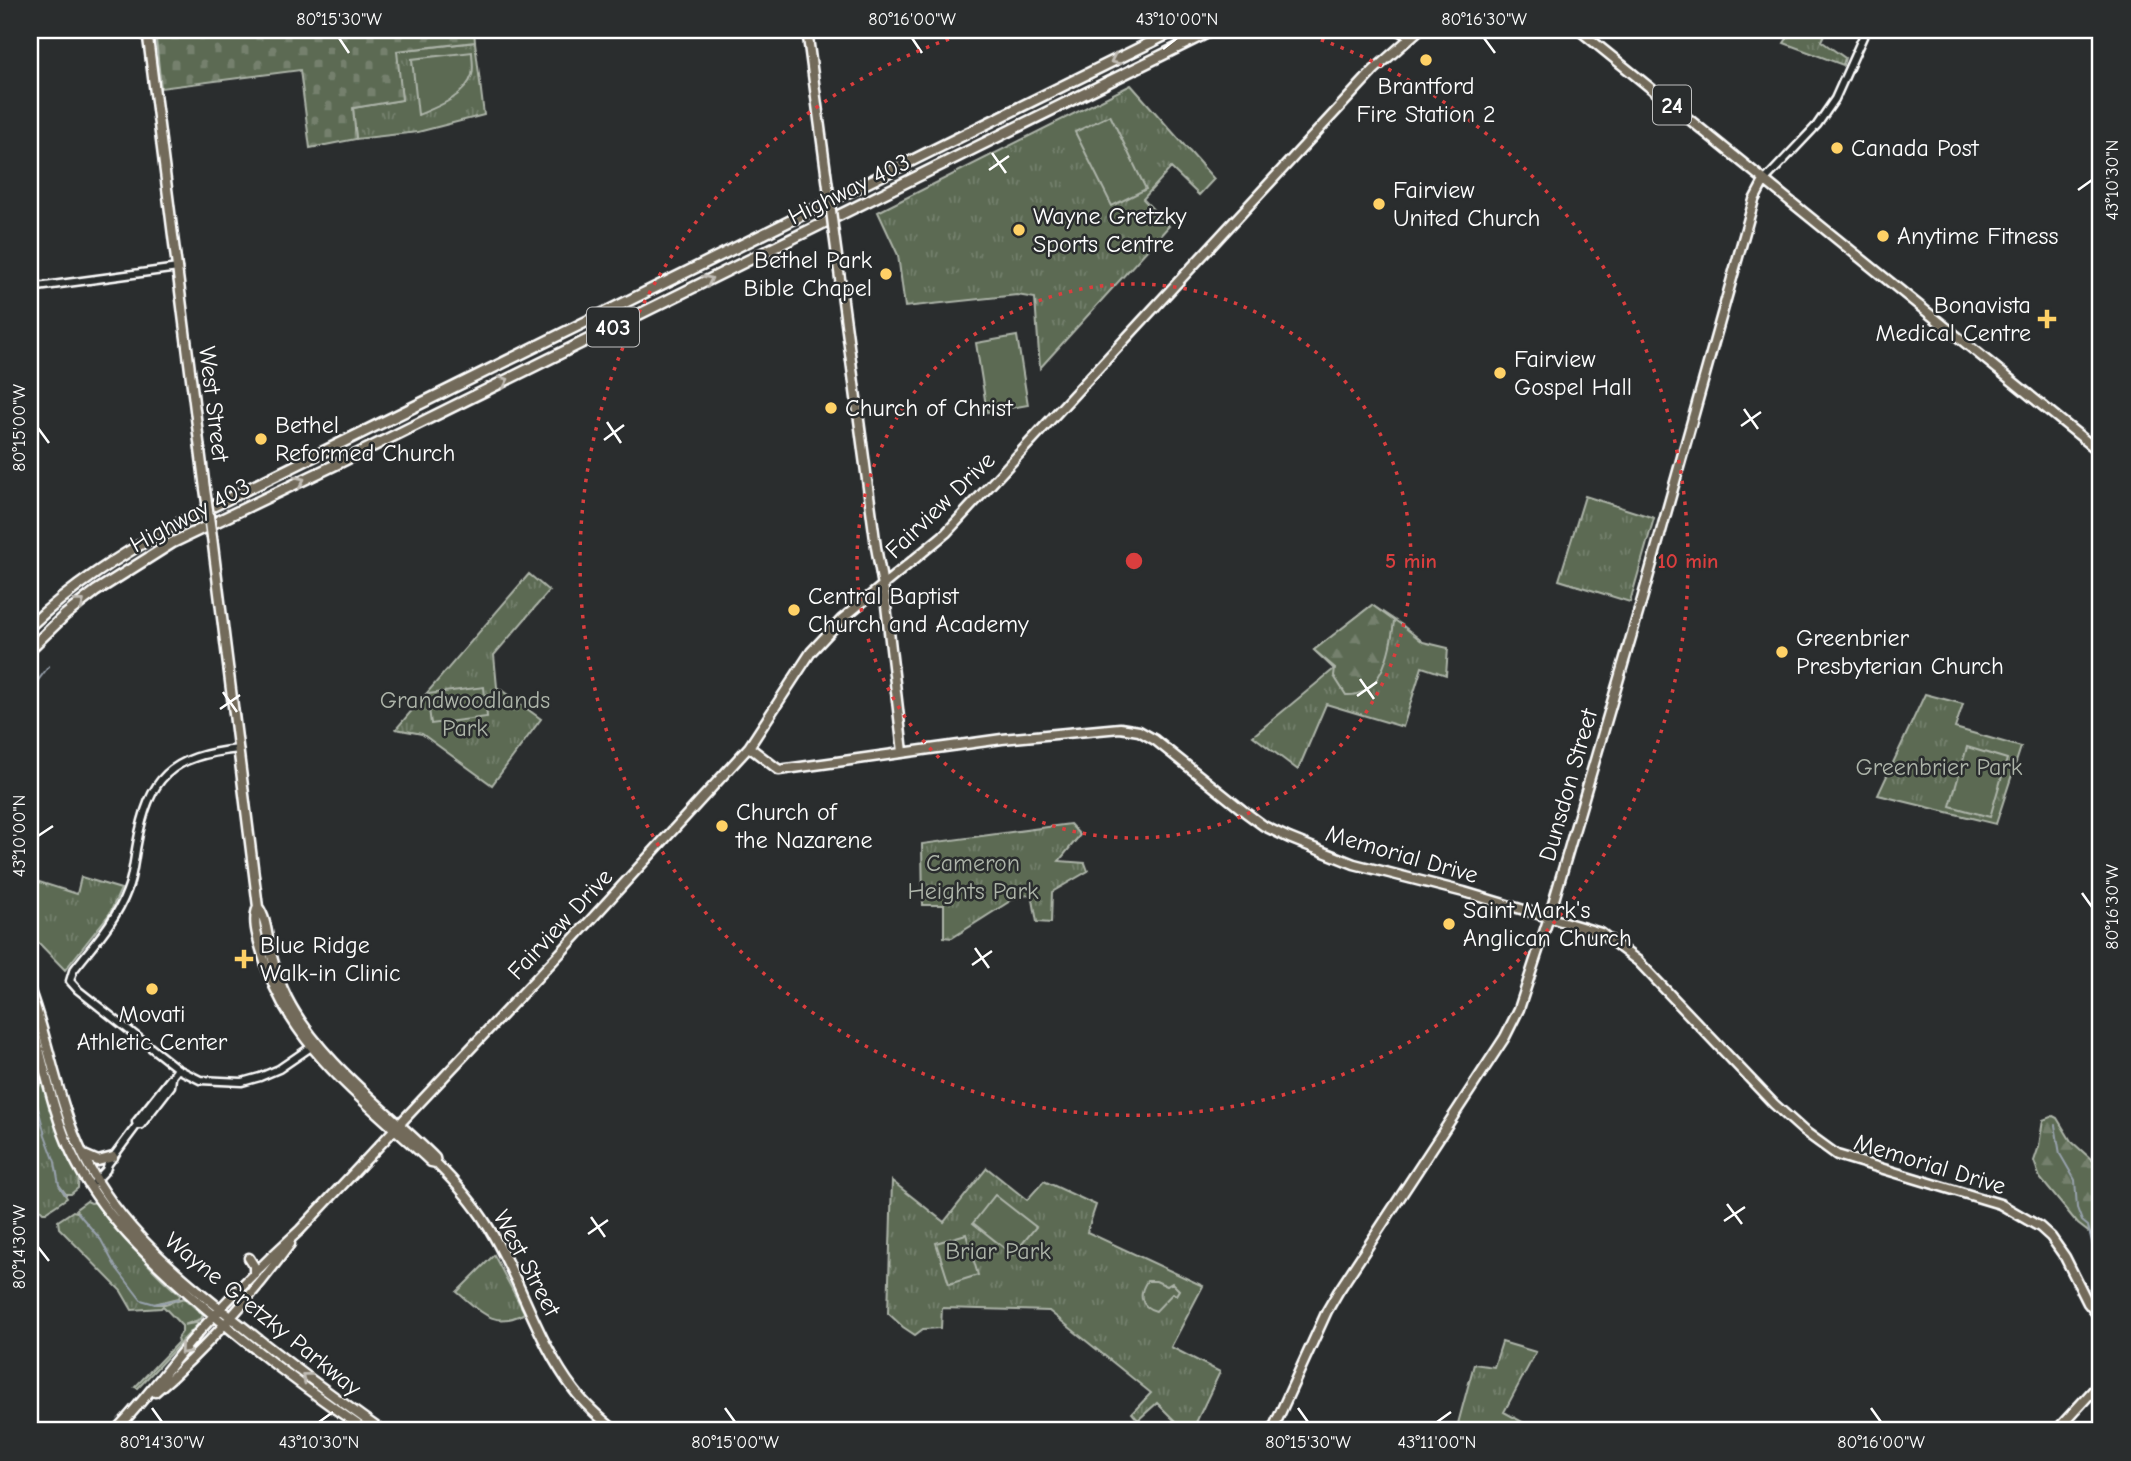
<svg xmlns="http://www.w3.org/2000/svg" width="2131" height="1461" font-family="'Comic Neue',sans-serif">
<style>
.grass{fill:url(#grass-tufts);stroke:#adb4a9;stroke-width:2}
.forest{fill:url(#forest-firs);stroke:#adb4a9;stroke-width:2}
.cemetery{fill:url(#cemetery-stones);stroke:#adb4a9;stroke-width:2}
.pitch{fill:#5b6a53;stroke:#adb4a9;stroke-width:2}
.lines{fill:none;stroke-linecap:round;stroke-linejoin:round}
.stream{stroke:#97a1ac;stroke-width:2}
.minor-casing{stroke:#fff;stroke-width:11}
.major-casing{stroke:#fff;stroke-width:13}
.highway-casing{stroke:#fff;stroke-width:14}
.minor{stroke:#2a2d2e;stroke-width:6}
.major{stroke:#726b5a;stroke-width:8}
.highway{stroke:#726b5a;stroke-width:9}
.major-bridge-casing{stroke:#fff;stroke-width:13;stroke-linecap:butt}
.major-bridge{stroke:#726b5a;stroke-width:8}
.oneway{stroke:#c0bcb5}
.ticks{fill:none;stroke:#fff;stroke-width:2.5}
.ring{fill:none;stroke:#da3e3e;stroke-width:3.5;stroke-dasharray:3.5 7}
.poi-dot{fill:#ffd166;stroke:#2a2d2e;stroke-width:2.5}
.labels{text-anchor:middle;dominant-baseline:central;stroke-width:5;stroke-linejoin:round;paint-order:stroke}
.shield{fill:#2a2d2e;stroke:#bfc0c0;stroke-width:2}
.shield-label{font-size:23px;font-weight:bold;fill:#fff}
.poi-label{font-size:24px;fill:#fff;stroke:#2a2d2e;text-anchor:start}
.street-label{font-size:24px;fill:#fff;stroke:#2a2d2e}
.park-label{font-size:24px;fill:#adb4a9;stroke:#2a2d2e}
.centre{fill:#da3e3e;stroke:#2a2d2e;stroke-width:3.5}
.ring-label{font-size:21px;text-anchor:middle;font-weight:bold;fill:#da3e3e;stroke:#2a2d2e;stroke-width:5;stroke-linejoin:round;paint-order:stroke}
.neatline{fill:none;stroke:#fff;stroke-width:2.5}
.ticks-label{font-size:18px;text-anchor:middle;fill:#fff}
</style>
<defs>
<pattern id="grass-tufts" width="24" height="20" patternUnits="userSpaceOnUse" patternTransform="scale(1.75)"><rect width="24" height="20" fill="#5b6a53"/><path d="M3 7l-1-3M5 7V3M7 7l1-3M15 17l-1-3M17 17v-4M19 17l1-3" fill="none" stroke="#74806d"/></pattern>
<pattern id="forest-firs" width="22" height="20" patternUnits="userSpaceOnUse" patternTransform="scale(1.75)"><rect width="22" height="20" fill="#5b6a53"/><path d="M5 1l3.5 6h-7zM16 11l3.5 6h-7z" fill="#74806d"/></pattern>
<pattern id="cemetery-stones" width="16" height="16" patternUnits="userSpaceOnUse" patternTransform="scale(1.75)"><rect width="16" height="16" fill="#5b6a53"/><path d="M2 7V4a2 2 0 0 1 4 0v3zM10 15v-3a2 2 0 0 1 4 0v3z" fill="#74806d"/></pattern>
</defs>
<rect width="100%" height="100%" fill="#2a2d2e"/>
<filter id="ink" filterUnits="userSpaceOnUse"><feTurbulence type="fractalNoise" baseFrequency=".0143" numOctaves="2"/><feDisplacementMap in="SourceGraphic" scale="14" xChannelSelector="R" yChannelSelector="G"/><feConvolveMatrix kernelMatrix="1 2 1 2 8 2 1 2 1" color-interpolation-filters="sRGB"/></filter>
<g filter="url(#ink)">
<path class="grass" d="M 1780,30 L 1826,30 L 1821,41 L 1845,58 L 1843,65 L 1784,43 L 1788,37 Z
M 475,42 L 484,115 L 418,132 L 356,139 L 353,108 L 402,100 L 396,51 Z
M 1131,85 L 1214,179 L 1199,195 L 1171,168 L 1143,199 L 1169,226 L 1040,368 L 1035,298 L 1017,295 L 905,307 L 898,255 L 878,212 Z
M 1585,496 L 1654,518 L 1630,602 L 1559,580 Z
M 529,574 L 549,591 L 494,655 L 497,687 L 541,719 L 492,785 L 422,734 L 396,729 Z
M 1372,605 L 1402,625 L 1423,642 L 1448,648 L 1446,675 L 1422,667 L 1403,727 L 1326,704 L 1298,770 L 1253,736 L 1334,669 L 1314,650 Z
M 1925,694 L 1963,704 L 1955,728 L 2021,747 L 1996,824 L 1878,795 Z
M 1070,824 L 1080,835 L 1059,861 L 1085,863 L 1088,871 L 1052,892 L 1051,923 L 1037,922 L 1032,894 L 1015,898 L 952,938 L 944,937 L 944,905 L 923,905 L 922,844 Z
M 81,877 L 121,889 L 110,913 L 65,970 L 36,940 L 30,940 L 30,879 L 77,894 Z
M 44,1079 L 57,1127 L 79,1175 L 78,1188 L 71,1194 L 66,1194 L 59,1185 L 67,1198 L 46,1212 L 43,1212 L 30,1199 L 30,1175 L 38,1165 L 30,1153 L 30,1093 L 34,1094 Z
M 987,1168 L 1027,1200 L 1044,1181 L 1096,1205 L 1087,1232 L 1203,1286 L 1171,1347 L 1220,1372 L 1192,1431 L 1185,1431 L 1157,1403 L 1138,1420 L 1132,1413 L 1151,1393 L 1049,1311 L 942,1308 L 941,1328 L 923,1329 L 915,1335 L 903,1327 L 888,1313 L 892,1181 L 944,1222 Z
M 87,1201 L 91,1203 L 98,1202 C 122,1237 148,1268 180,1295 L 179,1298 L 154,1304 L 165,1304 L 184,1298 L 203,1315 L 201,1319 L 184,1325 L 200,1322 L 138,1388 L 135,1387 L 178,1342 L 177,1339 L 182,1332 L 182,1326 L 163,1306 L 161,1308 L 132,1310 L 121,1291 L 59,1228 L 58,1221 L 73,1211 L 77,1212 L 76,1209 Z
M 494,1255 L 524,1312 L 523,1314 C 493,1329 480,1311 457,1292 Z
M 1502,1342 L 1536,1352 L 1504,1412 L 1539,1431 L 1456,1431 L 1474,1364 L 1494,1367 Z"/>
<path class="forest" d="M 1372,605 L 1394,621 C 1391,648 1382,697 1346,695 L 1334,676 L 1335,668 L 1314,650 Z
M 2053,1116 L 2057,1118 L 2071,1141 L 2101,1168 L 2099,1223 L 2101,1242 L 2078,1224 L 2040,1178 L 2034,1161 L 2039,1146 L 2043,1120 Z"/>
<path class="cemetery" d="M 155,30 L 474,30 L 475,42 L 397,51 L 402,100 L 353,108 L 356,139 L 310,148 L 300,70 L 161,88 Z"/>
<path class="pitch" d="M 472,52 C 472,58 474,68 472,75 C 465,97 437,107 418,115 L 412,59 Z
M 1110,115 L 1146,189 L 1112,206 L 1075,132 Z
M 1017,336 L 1028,405 L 987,412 L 976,343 Z
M 484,687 L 487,717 L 431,724 L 427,694 Z
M 1967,747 L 2007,759 L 1990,817 L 1950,806 Z
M 995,1195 L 1036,1227 L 1013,1255 L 973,1223 Z
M 966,1234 L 978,1275 L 949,1284 L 936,1243 Z
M 1147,1281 L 1156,1281 L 1167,1286 L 1172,1283 L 1179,1290 L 1176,1295 L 1173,1293 L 1156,1311 C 1140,1307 1138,1294 1147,1281 Z"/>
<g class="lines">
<path class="stream" d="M 30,691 L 49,666
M 30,1077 L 45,1135 L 55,1162 L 59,1185 L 65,1194
M 2055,1125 L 2060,1154 L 2075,1180 L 2077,1208 L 2082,1221 L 2088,1226 L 2093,1246 L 2101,1255
M 78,1213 L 101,1240 L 115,1266 L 141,1300 L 155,1304 L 178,1299"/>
<defs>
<path id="minor" d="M 1764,181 L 1817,125 L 1835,99 L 1866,30
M 30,288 L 178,268
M 239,749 C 170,756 149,777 137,844 C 134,859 133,877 127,891 C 116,921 92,946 73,971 L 70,981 L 78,990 L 178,1069 L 200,1080 L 242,1082 L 260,1077 L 279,1069 L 314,1045
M 137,1125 L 141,1125 L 171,1086 L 172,1078
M 91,1186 L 106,1170 L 108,1164 L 137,1125 L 136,1122 L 178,1069"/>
<path id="major" d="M 147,30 L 205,489
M 807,30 L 828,187
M 1579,30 L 2101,453
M 834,234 L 876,547 L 885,597 L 903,752
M 212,537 L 258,907 C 252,919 257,936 261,949 C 286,1045 362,1097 431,1162 L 436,1163
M 749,747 L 779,770 L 1002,739 L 1120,728 L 1139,731 L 1155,740 L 1245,812 L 1264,826 L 1289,838 L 1354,864 L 1464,892 L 1601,933 L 1638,961 L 1774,1104 L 1804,1131 L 1837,1155 L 2000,1204 L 2040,1227 L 2051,1237 L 2065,1257 L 2088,1303 L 2101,1319
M 258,907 C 267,919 267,938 271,953 C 275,968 280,984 287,998 C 319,1061 386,1109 435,1158 L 436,1163 C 455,1182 473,1202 487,1225 C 520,1277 537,1342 574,1390 C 586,1406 601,1419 616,1431
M 30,991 C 50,1045 58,1104 84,1157 C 120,1229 179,1277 242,1326 C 288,1363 334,1397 382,1431
M 30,1017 C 44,1062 52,1111 72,1154 C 101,1215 152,1262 203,1306 C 255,1351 310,1392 367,1431
M 84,1155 L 98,1161 L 113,1157
M 249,1258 L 254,1266 L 254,1274
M 155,1392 C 203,1352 253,1295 290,1244
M 115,1431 C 139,1406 159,1380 181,1353 C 217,1310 258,1268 300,1230 L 565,948 L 749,747 L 811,652 L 842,619 L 946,533 L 1374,70 L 1419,30
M 1272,1431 L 1327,1311 L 1338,1292 L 1505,1037 L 1519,1009 L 1549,917 L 1639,610 L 1754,200 L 1764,181
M 2056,1431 L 2101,1382"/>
<path id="highway" d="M 1399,30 L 1411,36
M 30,626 C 72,586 119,556 169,528 L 1176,30
M 30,649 L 65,615 L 96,591 L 172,543 L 337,464 L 1213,30"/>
</defs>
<use href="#minor" class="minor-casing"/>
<use href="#major" class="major-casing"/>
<use href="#highway" class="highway-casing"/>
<use href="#minor" class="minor"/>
<use href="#major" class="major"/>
<use href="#highway" class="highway"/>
<defs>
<path id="major-bridge" d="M 828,187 L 834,234
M 205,489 L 212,537"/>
</defs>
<use href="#major-bridge" class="major-bridge-casing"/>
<use href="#major-bridge" class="major-bridge"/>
</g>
<defs><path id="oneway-chevron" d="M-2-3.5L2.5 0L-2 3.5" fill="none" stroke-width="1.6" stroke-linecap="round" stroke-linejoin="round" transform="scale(1.75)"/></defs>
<g class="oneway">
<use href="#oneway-chevron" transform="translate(1115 60) rotate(154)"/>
<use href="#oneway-chevron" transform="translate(708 280) rotate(-26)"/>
<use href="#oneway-chevron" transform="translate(504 381) rotate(-26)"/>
<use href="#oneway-chevron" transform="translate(300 481) rotate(-25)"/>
<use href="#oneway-chevron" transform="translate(80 603) rotate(-38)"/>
<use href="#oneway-chevron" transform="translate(184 1350) rotate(131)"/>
<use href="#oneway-chevron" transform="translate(306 1377) rotate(-142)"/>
</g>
</g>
<path class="ticks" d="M 339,38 L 349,53M 912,38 L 922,53M 1484,38 L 1495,53M 1163,49 L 1177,38M 992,153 L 1006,173M 989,170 L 1009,156M 2078,190 L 2092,180M 1744,409 L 1758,429M 607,422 L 621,443M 1741,426 L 1761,412M 38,428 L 49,443M 604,440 L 624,425M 1360,679 L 1374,699M 223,692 L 237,712M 1357,696 L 1377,682M 220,709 L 240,695M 38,836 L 53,826M 2082,893 L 2092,907M 975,948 L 989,968M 972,965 L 992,951M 1727,1204 L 1742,1224M 591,1217 L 605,1237M 1724,1221 L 1745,1207M 588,1234 L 608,1220M 38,1247 L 49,1261M 152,1408 L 162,1422M 725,1408 L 735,1422M 1298,1408 L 1308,1422M 1871,1408 L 1881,1422M 319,1422 L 333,1412M 1437,1422 L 1451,1412"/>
<g class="ring">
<circle cx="1134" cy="561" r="277"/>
<path d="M1291 30A554 554 0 1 1 977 30"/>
</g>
<g class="poi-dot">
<circle cx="1426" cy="60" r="7"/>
<circle cx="1837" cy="148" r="7"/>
<circle cx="1379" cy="204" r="7"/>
<circle cx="1019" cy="230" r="7"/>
<circle cx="1883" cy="236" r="7"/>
<circle cx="886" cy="274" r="7"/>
<path d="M2043.5 308.5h7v7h7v7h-7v7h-7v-7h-7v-7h7z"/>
<circle cx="1500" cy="373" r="7"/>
<circle cx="831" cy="408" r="7"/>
<circle cx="261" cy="439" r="7"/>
<circle cx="794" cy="610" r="7"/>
<circle cx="1782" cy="652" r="7"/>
<circle cx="722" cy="826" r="7"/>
<circle cx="1449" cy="924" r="7"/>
<path d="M240.5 948.5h7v7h7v7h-7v7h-7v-7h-7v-7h7z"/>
<circle cx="152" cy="989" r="7"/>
</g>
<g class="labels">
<g class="shield">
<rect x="1653" y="85.5" width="38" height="39" rx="5"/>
<rect x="587" y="307.5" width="52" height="39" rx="5"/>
</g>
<g class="shield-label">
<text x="1672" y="105">24</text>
<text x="613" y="327">403</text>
</g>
<g class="poi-label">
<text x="1426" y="86" text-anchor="middle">Brantford<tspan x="1426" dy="28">Fire Station 2</tspan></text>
<text x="1851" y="148">Canada Post</text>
<text x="1393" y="190">Fairview<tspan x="1393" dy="28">United Church</tspan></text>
<text x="1033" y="216">Wayne Gretzky<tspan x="1033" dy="28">Sports Centre</tspan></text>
<text x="1897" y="236">Anytime Fitness</text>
<text x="872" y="260" text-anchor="end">Bethel Park<tspan x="872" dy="28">Bible Chapel</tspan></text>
<text x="2031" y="305" text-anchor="end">Bonavista<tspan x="2031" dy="28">Medical Centre</tspan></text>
<text x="1514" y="359">Fairview<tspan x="1514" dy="28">Gospel Hall</tspan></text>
<text x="845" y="408">Church of Christ</text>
<text x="275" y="425">Bethel<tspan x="275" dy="28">Reformed Church</tspan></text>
<text x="808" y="596">Central Baptist<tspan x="808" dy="28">Church and Academy</tspan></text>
<text x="1796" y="638">Greenbrier<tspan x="1796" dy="28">Presbyterian Church</tspan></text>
<text x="736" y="812">Church of<tspan x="736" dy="28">the Nazarene</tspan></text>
<text x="1463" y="910">Saint Mark's<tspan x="1463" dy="28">Anglican Church</tspan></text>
<text x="260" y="945">Blue Ridge<tspan x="260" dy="28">Walk-in Clinic</tspan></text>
<text x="152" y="1014" text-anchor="middle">Movati<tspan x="152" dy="28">Athletic Center</tspan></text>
</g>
<g class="street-label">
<text transform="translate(849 189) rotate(-26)">Highway 403</text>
<text transform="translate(214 404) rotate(83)">West Street</text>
<text transform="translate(940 505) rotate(-44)">Fairview Drive</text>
<text transform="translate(190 515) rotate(-28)">Highway 403</text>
<text transform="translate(1568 785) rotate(-74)">Dunsdon Street</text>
<text transform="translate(1402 854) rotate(16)">Memorial Drive</text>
<text transform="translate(560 924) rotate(-47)">Fairview Drive</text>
<text transform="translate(1930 1164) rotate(17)">Memorial Drive</text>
<text transform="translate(527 1263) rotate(62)">West Street</text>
<text transform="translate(263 1314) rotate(39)">Wayne Gretzky Parkway</text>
</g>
<g class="park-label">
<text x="465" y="700">Grandwoodlands<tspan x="465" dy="28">Park</tspan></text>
<text x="1939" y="767">Greenbrier Park</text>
<text x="973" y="863">Cameron<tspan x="973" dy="28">Heights Park</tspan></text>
<text x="998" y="1251">Briar Park</text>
</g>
</g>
<circle cx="1134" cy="561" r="10" class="centre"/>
<g class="ring-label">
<text x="1411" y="568">5 min</text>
<text x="1688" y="568">10 min</text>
</g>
<rect width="2131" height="1461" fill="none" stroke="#2a2d2e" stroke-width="77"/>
<rect x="38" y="38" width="2054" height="1384" class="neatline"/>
<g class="ticks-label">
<text x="339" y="25">80°15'30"W</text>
<text x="912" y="25">80°16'00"W</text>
<text x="1177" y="25">43°10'00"N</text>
<text x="1484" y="25">80°16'30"W</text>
<text transform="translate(2112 180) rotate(-90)" y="6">43°10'30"N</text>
<text transform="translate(19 428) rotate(-90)" y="6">80°15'00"W</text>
<text transform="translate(19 836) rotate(-90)" y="6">43°10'00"N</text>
<text transform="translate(2112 907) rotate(-90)" y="6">80°16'30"W</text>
<text transform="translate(19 1247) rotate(-90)" y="6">80°14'30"W</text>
<text x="162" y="1448">80°14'30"W</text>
<text x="319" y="1448">43°10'30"N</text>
<text x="735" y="1448">80°15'00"W</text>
<text x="1308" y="1448">80°15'30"W</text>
<text x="1437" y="1448">43°11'00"N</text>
<text x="1881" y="1448">80°16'00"W</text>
</g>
</svg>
